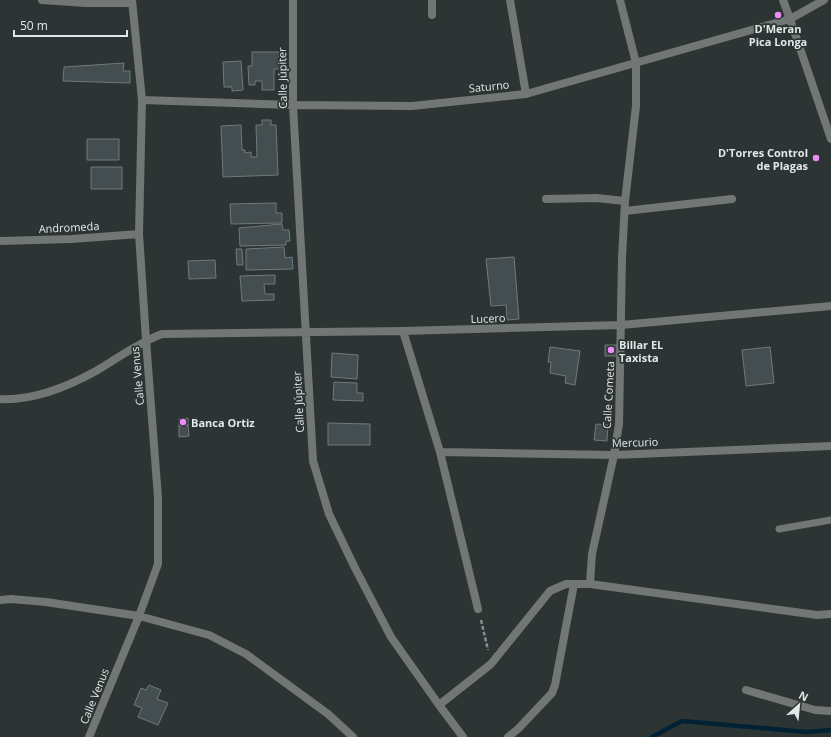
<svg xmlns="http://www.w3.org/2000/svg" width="831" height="737" font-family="'Open Sans',sans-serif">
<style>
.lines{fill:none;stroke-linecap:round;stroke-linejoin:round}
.stream{stroke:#032134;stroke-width:4.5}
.building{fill:#444d4f;stroke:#707a7c}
.path{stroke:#868d8c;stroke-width:2.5;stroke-dasharray:4 2;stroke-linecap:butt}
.lane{stroke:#727674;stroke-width:7}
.street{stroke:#727674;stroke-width:8}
.poi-dot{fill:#ef8bf7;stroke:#2c3534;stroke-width:1.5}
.labels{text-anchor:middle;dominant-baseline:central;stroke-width:3.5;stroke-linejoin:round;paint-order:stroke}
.poi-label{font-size:11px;font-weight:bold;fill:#e2e7e7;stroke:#2c3534;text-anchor:start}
.street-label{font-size:11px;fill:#e2e7e7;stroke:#2c3534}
</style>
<rect width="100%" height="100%" fill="#2c3534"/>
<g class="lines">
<path class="stream" d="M 652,737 L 682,721 L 806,732 L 831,730"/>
</g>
<path class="building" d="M 252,52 L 279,52 L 280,69 L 274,69 L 274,90 L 262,90 L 262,81 L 255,81 L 255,85 L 249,85 L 248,66 L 252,66 Z
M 241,61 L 243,90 L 232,91 L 232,87 L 224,87 L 223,62 Z
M 124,63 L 123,71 L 130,71 L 130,83 L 63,81 L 64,67 Z
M 262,120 L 271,120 L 271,125 L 276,125 L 278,175 L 223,177 L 221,126 L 241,125 L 242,150 L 245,150 L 245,153 L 251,152 L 251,157 L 257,157 L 256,125 L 262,125 Z
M 87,139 L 119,139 L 119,160 L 87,160 Z
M 91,167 L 122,167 L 122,189 L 91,189 Z
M 276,203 L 276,213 L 282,213 L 282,223 L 231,224 L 230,204 Z
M 282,224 L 283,230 L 289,230 L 290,241 L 286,241 L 286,245 L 240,246 L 239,228 Z
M 284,247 L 285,258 L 292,257 L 293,269 L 246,270 L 246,249 Z
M 236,249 L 242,249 L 243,265 L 237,265 Z
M 514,257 L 519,319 L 507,320 L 506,305 L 491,306 L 486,259 Z
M 215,260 L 216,278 L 189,279 L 188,261 Z
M 275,275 L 275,284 L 264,284 L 265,294 L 274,294 L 274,300 L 242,301 L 240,276 Z
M 605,345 L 617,345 L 617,356 L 605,356 Z
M 550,347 L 580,351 L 575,385 L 565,383 L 566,376 L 550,373 L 551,362 L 548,362 Z
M 770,347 L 774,383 L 746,386 L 742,350 Z
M 332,353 L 358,355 L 357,379 L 331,377 Z
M 334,382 L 357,383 L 357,393 L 363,393 L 363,401 L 333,400 Z
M 188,418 L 188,425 L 179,426 L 179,419 Z
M 328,423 L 370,424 L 370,445 L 328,445 Z
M 596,424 L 608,425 L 607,441 L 594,440 Z
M 188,425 L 189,436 L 179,437 L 179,426 Z
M 149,685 L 161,690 L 157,699 L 168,703 L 158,725 L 138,717 L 142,708 L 134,705 L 141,688 L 146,690 Z"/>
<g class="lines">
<path class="path" d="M 481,620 L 488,650"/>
<path class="lane" d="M 779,529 L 831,520"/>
<path class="street" d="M 42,0 L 86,3 L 132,3
M 293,0 L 293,105 L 313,461 L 329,514 L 355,568 L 391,637 L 439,705 L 491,664 L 550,591 L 566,584 L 590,584 L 592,554 L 614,455 L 619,424 L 622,258 L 625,201 L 636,106 L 636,63 L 620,0
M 510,0 L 526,94
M 783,0 L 790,19 L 831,139
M 432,15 L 432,0
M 142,100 L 293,105 L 412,106 L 526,94 L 790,19 L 824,0
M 546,199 L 596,198 L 625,201
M 625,211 L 732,199
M 0,241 L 72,239 L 139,234
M 403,331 L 440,452 L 478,609
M 0,399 C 34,401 67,387 96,371 C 118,358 138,343 162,334 L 403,331 L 621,325 L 831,306
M 440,452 L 614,455 L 831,446
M 590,584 L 817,615 L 831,614
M 0,600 L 11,599 L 46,602 L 139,616 L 209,635 L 246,654 L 328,714 L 353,737
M 746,690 L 815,710 L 831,711
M 439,705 L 463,737
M 89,737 L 139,616 L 158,564 L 158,498 L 146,340 L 139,234 L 142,100 L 132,0
M 508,737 L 518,729 L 552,693 L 555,685 L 574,584"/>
</g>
<g class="poi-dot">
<circle cx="778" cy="15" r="4"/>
<circle cx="816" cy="158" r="4"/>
<circle cx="611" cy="350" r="4"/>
<circle cx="183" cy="422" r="4"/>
</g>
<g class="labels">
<g class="poi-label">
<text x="778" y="28" text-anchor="middle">D'Meran<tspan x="778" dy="13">Pica Longa</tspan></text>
<text x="808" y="152" text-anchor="end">D'Torres Control<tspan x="808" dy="13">de Plagas</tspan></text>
<text x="619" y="344">Billar EL<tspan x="619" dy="13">Taxista</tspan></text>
<text x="191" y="422">Banca Ortiz</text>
</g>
<g class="street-label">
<text transform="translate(282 78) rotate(-91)">Calle Júpiter</text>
<text transform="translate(489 86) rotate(-6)">Saturno</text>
<text transform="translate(69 227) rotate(-3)">Andromeda</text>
<text transform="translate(488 318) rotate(-2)">Lucero</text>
<text transform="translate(137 376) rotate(-95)">Calle Venus</text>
<text transform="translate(608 395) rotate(-87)">Calle Cometa</text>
<text transform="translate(298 402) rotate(-93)">Calle Júpiter</text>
<text transform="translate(635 442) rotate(-2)">Mercurio</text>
<text transform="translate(94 696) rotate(-68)">Calle Venus</text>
</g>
</g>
<g transform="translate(799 705) rotate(27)" stroke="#2c3534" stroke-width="3" paint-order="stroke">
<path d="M0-3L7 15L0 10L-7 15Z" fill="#e2e7e7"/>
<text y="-6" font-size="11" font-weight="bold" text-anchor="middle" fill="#e2e7e7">N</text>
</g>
<path d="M14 30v6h113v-6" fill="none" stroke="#e2e7e7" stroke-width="2"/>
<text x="20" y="30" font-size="12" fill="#e2e7e7" stroke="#2c3534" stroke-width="3" paint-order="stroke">50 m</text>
</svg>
